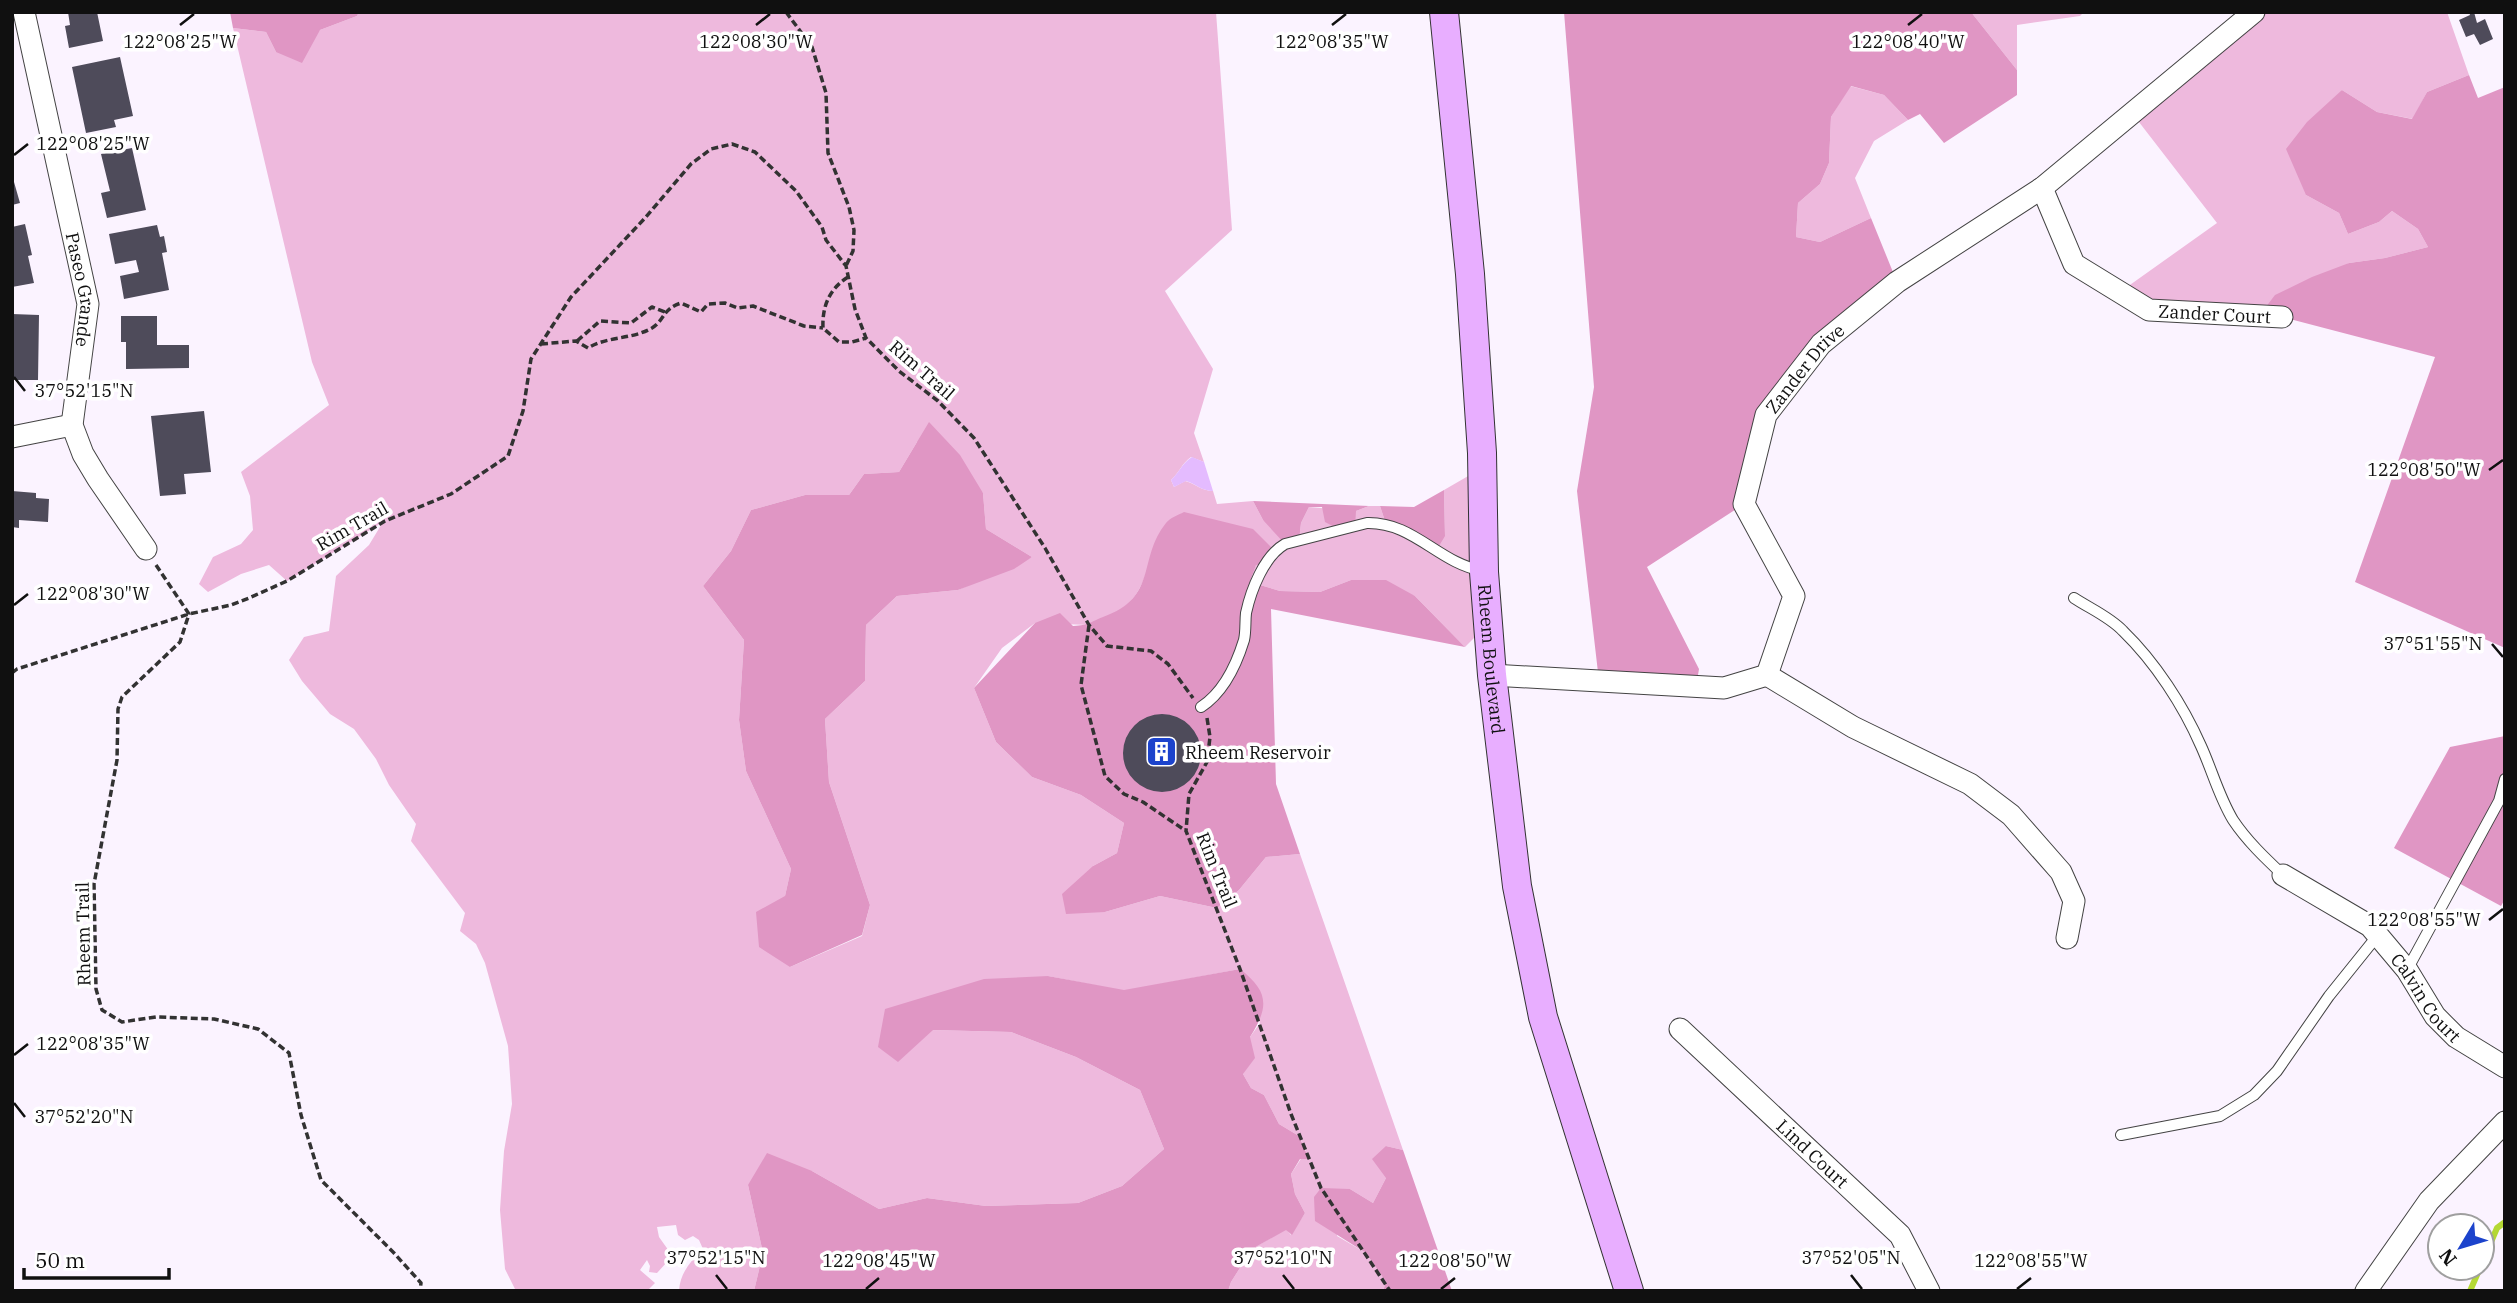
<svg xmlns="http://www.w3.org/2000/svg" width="2517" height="1303" font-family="'IBM Plex Serif',serif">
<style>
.green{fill:#eeb9dd;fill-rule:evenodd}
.forest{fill:#e096c4}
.sand{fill:#e4bbff}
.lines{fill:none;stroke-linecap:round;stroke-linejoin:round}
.stream{stroke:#b4d834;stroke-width:6}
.building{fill:#4e4b5a}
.lane-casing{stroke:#434343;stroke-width:12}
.street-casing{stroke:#434343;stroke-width:23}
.secondary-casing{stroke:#323232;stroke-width:30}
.path{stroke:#323232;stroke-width:3.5;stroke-dasharray:7 3.5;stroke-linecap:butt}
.lane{stroke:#fff;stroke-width:10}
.street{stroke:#fff;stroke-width:21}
.secondary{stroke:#e8aeff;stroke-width:28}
.ticks{fill:none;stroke:#101010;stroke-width:2.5}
.labels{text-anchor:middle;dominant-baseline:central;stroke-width:7;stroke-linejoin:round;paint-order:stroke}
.street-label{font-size:18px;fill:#101010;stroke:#fff}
.poi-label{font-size:18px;fill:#101010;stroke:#fff;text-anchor:start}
.ticks-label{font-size:18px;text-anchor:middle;fill:#101010;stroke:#fff;stroke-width:7;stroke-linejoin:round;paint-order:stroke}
</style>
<rect width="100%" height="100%" fill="#fbf3ff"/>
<path class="green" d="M 359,12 L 1216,12 L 1232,230 L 1165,291 L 1213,369 L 1194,433 L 1204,462 L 1191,457 C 1182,463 1179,473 1171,480 L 1174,487 L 1185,481 C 1196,484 1202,491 1213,491 L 1217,504 L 1253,501 L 1263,520 L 1299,541 L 1301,523 L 1309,507 L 1356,511 L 1369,506 L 1380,506 L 1386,524 L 1445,536 L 1444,490 L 1482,468 L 1488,624 L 1465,647 L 1415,596 L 1351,580 L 1320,592 L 1280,591 L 1250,582 L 1256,564 L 1274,551 L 1147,571 C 1140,590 1133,604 1114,613 C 1105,618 1097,619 1089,625 L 1035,623 L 1002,648 L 974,688 L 996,742 L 1032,777 L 1081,795 L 1124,823 L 1117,853 L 1093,866 L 1105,912 L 1160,896 L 1217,908 L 1239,890 L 1266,857 L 1300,854 L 1403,1150 L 1386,1146 L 1386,1178 L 1373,1203 L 1350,1189 L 1337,1236 L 1366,1253 L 1386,1282 L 1383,1291 L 1228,1291 L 1231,1282 L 1252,1249 L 1286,1229 L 1291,1235 L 1305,1213 L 1295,1194 L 1291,1174 L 1306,1151 L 1299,1136 L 1279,1124 L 1264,1095 L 1251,1088 L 1243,1074 L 1250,1037 L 1260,1023 L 1240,969 L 1124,991 L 1048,976 L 932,1030 L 1011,1032 L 1076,1057 L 1140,1090 L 1164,1149 L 1122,1186 L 1078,1203 L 986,1206 L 927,1198 L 879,1209 L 812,1171 L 748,1185 L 763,1253 L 754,1291 L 679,1291 C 680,1273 690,1262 703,1249 L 699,1240 L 693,1236 L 685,1240 L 678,1235 L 676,1225 L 657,1227 L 659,1237 L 669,1251 L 667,1262 L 657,1273 L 649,1272 L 650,1266 L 647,1260 L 640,1270 L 655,1283 L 647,1291 L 516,1291 L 505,1269 L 500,1210 L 504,1151 L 512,1104 L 508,1046 L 485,963 L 476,944 L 460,931 L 465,913 L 411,841 L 416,824 L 389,785 L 376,759 L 354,729 L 330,714 L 302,681 L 289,660 L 304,637 L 329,631 L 336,576 L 369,545 L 383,522 L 287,581 L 269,565 L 241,574 L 208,592 L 199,584 L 213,557 L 241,544 L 253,530 L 250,496 L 241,472 L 329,405 L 312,362 L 233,28 L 266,32 L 276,52 L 320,30 L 357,16 ZM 917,442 L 983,493 L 986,529 L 1032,557 L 958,590 L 897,596 L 866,625 L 865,681 L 825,719 L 829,782 L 870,905 L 862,936 L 790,967 L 785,896 L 791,869 L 746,771 L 739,720 L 744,640 L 703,586 L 731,551 L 751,510 L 805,495 L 849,495 L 864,474 L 899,472 Z
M 1971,12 L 2084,12 L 2080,16 L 2017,25 L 2017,70 Z
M 2254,12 L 2447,12 L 2469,75 L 2427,92 L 2413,119 L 2377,112 L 2342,90 L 2306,195 L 2339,213 L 2348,234 L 2379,222 L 2392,211 L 2418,229 L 2428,247 L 2385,258 L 2349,263 L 2259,316 L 2149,310 L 2120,292 L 2217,223 L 2132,113 Z
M 1850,86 L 1884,95 L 1908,120 L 1874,141 L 1855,178 L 1871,218 L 1820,242 L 1796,237 L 1798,203 L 1820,184 L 1829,163 L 1831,117 Z"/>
<path class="forest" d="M 230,12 L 359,12 L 357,16 L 320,30 L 302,63 L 276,52 L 266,32 L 233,28 Z
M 1564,12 L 1971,12 L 2017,70 L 2017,95 L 1944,143 L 1920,114 L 1908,120 L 1884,95 L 1851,86 L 1831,117 L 1829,163 L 1820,184 L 1798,203 L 1796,237 L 1820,242 L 1871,218 L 1897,282 L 1766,415 L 1744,504 L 1647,567 L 1699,669 L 1696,687 L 1599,681 L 1577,491 L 1594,387 Z
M 2469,75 L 2478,98 L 2505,87 L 2505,648 L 2355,582 L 2435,357 L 2282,317 L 2259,316 L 2275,295 L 2312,277 L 2349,263 L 2385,258 L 2428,247 L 2418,229 L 2392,211 L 2379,222 L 2348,234 L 2339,213 L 2306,195 L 2286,149 L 2307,122 L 2342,90 L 2377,112 L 2412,119 L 2427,92 Z
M 929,422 L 960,455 L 983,493 L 986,529 L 1032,557 L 1014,569 L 958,590 L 897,596 L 866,625 L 865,681 L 825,719 L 829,782 L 870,905 L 862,935 L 790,967 L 759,947 L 756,912 L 785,896 L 791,869 L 746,771 L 739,720 L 744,640 L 703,586 L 731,551 L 751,510 L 805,495 L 849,495 L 864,474 L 899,472 Z
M 1444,490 L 1445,536 L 1436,551 L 1386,524 L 1380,506 L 1414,507 Z
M 1253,501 L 1369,506 L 1356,511 L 1355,527 L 1342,531 L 1325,522 L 1322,507 L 1309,507 L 1301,523 L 1299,541 L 1285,544 L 1263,520 Z
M 1184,512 L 1253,529 L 1274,550 L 1264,564 L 1256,565 L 1250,582 L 1280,591 L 1320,592 L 1351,580 L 1386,580 L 1415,596 L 1465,647 L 1271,609 L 1276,784 L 1300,854 L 1266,857 L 1239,890 L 1217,908 L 1160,896 L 1105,912 L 1066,914 L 1062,894 L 1093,866 L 1117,853 L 1124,823 L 1081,795 L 1032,777 L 996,742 L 974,688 L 1035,623 L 1060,613 L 1073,626 C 1090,625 1088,623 1103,617 C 1159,597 1137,559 1166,523 C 1170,518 1178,515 1184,512 Z
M 2505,736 L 2505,899 L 2501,906 L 2394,848 L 2450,747 Z
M 1240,969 C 1268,991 1270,1006 1250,1037 L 1255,1058 L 1243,1074 L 1251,1088 L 1264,1095 L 1279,1124 L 1299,1136 L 1309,1159 L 1300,1159 L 1291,1174 L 1295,1194 L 1305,1213 L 1292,1235 L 1286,1230 L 1252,1249 L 1231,1282 L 1228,1291 L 754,1291 L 763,1253 L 748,1185 L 767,1153 L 812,1171 L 879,1209 L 927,1198 L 986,1206 L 1078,1203 L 1122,1186 L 1164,1149 L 1140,1090 L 1076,1057 L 1011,1032 L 933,1030 L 898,1062 L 878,1047 L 885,1009 L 984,979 L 1048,976 L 1124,990 Z
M 1386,1146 L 1403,1150 L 1452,1291 L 1383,1291 L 1386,1282 L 1366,1253 L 1315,1221 L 1314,1197 L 1321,1188 L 1350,1189 L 1373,1203 L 1386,1178 L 1372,1159 Z"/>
<path class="sand" d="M 1192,457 L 1204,462 L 1213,491 C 1202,491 1196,484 1186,481 L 1174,487 L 1171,480 C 1179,473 1182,463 1192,457 Z"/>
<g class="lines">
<path class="stream" d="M 2482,1263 L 2497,1228 L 2505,1222
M 2470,1291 L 2480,1268"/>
</g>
<path class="building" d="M 68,12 L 97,12 L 103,41 L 69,48 L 65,26 L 70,25 Z
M 2469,12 L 2474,12 L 2477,23 L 2485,19 L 2493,39 L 2480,45 L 2474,34 L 2466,37 L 2459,20 L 2470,15 Z
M 120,57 L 133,116 L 114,120 L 116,127 L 86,133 L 72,67 Z
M 132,148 L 146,210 L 107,218 L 101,193 L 110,191 L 101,154 Z
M 12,175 L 20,203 L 12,205 Z
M 25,224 L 32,255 L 28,256 L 34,283 L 12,287 L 12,227 Z
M 157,225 L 160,237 L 164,236 L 167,252 L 162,253 L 169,290 L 124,299 L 120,276 L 139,272 L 136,260 L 115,264 L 109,234 Z
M 12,314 L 39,315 L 38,380 L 12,380 Z
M 121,316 L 157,316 L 157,345 L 189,345 L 189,368 L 126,369 L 126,342 L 121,342 Z
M 204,411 L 211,472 L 184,474 L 186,494 L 160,496 L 151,416 Z
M 12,491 L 36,493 L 36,498 L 49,499 L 48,522 L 19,520 L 19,528 L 12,527 Z
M1123 753a39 39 0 1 1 78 0a39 39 0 1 1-78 0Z"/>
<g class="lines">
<defs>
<path id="lane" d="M 2074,598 C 2089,608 2110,617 2123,631 C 2155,662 2183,705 2201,746 C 2212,770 2219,797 2233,820 C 2247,841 2265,858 2283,875
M 1201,707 C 1224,692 1236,666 1244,640 C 1246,631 1245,622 1246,613 C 1251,590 1264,556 1285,544 L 1367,523 C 1414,522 1438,563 1483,571
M 2407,970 L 2499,801 L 2505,779
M 2121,1135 L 2220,1116 L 2254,1095 L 2277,1071 L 2329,996 L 2378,935"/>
<g id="street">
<path id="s1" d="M 24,12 L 88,304 L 72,425 L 83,454 L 98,479 L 146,549"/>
<path id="s2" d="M 2042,188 L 2074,264 L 2149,310 L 2282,317"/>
<path d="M 12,437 L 72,425"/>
<path id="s3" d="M 1492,675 L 1724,688 L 1767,675 L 1794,596 L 1744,504 L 1766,415 L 1821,344 L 1897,282 L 2042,188 L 2254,12"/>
<path d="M 1767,675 L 1853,727 L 1970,784 L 2011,815 L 2061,872 L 2074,901 L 2067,938"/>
<path id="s4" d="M 2283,875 L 2370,926 L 2407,970 L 2435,1016 L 2456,1037 L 2505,1067"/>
<path id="s5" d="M 1680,1029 L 1900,1235 L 1929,1291"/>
<path d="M 2366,1291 L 2429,1201 L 2505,1122"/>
</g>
<g id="secondary">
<path id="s6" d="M 1444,12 L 1470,274 L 1482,453 L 1484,572 L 1492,675 L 1517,886 L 1543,1017 L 1629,1291"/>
</g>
</defs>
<use href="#lane" class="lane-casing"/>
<use href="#street" class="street-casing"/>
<use href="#secondary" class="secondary-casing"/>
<path class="path" d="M 786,12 L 812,47 L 826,93 L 828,153 L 849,207 L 854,230 L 853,251 L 846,266
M 848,277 C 829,289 822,307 823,328 L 839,342 L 852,342 L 866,338
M 577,341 L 600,321 L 631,323 L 652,307 L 665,312
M 541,344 L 576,341 L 588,348 C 607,336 631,340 652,328 C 665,320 662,309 681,303 L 701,312 L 708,304 L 725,303 L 738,308 L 753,306 L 804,326 L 823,328
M 156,565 L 189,614 L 180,642 L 122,697 L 118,709 L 117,760 L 94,884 L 96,989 L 102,1010 L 122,1022 L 156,1017 L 214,1019 L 258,1029 L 289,1053 L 301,1115 L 321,1180 L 394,1253 L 421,1283 L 420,1291
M 1089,625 L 1081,685 L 1105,776 L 1124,794 L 1143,802 L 1186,831
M 12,673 L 17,669 L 189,614 L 231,605 L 249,598 L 287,581 L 385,521 L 451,494 L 508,456 L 523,411 L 531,359 L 571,297 L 645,218 L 691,164 L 711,149 L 732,144 L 755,152 L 796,191 L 822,227 L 826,240 L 846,266 L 855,309 L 866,338 L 899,371 L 938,401 L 974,438 L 1045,548 L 1089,625 L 1107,646 L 1151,651 L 1168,664 L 1193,698
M 1207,718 L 1210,737 L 1207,762 L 1189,794 L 1186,831 L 1240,969 L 1291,1114 L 1321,1188 L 1390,1291"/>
<use href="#lane" class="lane"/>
<use href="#street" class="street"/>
<use href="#secondary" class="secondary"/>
</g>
<path class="ticks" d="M 180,25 L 194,14M 756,25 L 770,14M 1332,25 L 1346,14M 1908,25 L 1922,14M 14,155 L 28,144M 14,377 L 25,391M 2489,470 L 2503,460M 14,605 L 28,594M 2492,644 L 2503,657M 2489,920 L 2503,909M 14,1055 L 28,1044M 14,1103 L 25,1117M 716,1275 L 727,1289M 1283,1275 L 1294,1289M 1851,1275 L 1862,1289M 866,1289 L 879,1278M 1441,1289 L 1455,1278M 2017,1289 L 2031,1278"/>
<defs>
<symbol id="building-square" viewBox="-11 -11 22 22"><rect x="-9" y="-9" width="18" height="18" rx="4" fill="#1c43cc" stroke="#fff"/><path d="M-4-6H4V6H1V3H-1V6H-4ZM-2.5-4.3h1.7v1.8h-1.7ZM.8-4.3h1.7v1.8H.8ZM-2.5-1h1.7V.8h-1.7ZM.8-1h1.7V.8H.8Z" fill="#fff"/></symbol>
</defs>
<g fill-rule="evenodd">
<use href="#building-square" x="1144" y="734" width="35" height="35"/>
</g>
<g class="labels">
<g class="street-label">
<text stroke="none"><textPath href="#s1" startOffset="284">Paseo Grande</textPath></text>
<text stroke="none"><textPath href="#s2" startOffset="236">Zander Court</textPath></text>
<text transform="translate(922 370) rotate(41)">Rim Trail</text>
<text stroke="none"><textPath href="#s3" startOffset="618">Zander Drive</textPath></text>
<text transform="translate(352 526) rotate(-30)">Rim Trail</text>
<text stroke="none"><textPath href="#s6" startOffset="649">Rheem Boulevard</textPath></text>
<text transform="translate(1217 870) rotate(68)">Rim Trail</text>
<text transform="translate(83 934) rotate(-91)">Rheem Trail</text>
<text stroke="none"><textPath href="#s4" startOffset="192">Calvin Court</textPath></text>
<text stroke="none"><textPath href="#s5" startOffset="182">Lind Court</textPath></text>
</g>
<g class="poi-label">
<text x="1185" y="752">Rheem Reservoir</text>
</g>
</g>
<g class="ticks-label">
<text x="180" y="48">122°08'25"W</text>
<text x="1332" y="48">122°08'35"W</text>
<text x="1908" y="48">122°08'40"W</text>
<text x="756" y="48">122°08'30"W</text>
<text x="93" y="150">122°08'25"W</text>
<text x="84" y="397">37°52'15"N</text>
<text x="2424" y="476">122°08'50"W</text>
<text x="93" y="600">122°08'30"W</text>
<text x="2433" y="650">37°51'55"N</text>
<text x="2424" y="926">122°08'55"W</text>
<text x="93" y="1050">122°08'35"W</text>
<text x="84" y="1123">37°52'20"N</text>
<text x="716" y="1264">37°52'15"N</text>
<text x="1283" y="1264">37°52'10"N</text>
<text x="1851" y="1264">37°52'05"N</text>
<text x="879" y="1267">122°08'45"W</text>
<text x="1455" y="1267">122°08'50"W</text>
<text x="2031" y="1267">122°08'55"W</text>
</g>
<rect width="2517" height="1303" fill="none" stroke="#101010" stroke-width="28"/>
<g transform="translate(2461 1247) rotate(232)"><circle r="33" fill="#ffffff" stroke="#9f9f9f" stroke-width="2"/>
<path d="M0-5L12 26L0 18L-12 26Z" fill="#1c43cc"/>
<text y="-10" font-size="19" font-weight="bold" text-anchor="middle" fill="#101010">N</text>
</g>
<path d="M24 1268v10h145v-10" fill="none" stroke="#101010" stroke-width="3.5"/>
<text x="35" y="1268" font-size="21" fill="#101010" stroke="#ffffff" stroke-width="5" paint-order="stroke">50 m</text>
</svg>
